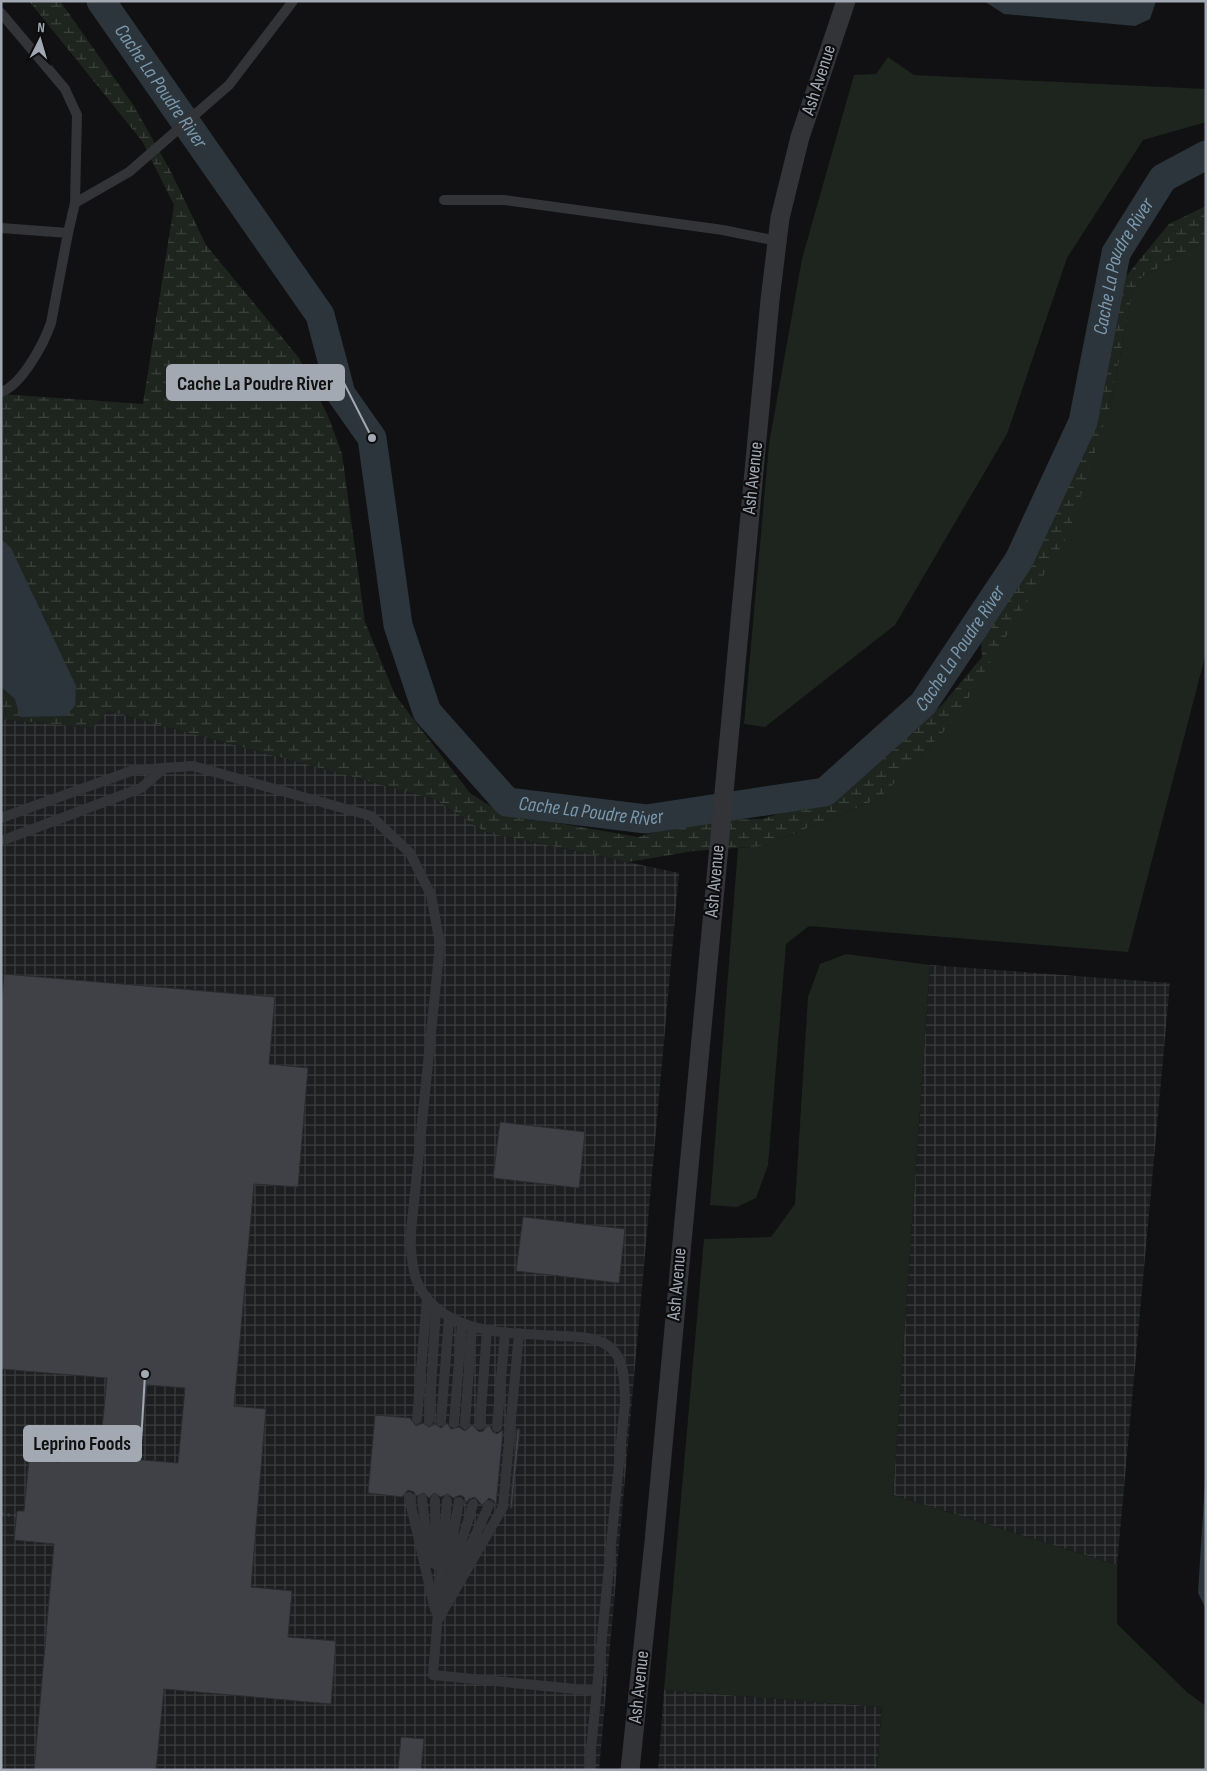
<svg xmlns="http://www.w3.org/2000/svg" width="1207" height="1771" font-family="'Sofia Sans Condensed',sans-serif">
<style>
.industrial{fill:url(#industrial-grid)}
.green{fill:#1e251e}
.wetland{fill:url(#wetland-marsh)}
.water{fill:#2b353b}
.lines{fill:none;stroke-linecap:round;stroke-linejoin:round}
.river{stroke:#2b353b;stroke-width:29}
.building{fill:#404146;stroke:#2b2c2f}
.path{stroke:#393b3f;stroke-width:3;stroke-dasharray:2.5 4;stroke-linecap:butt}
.service{stroke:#333438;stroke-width:10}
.minor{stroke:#333438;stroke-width:19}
.labels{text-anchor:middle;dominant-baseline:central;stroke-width:4.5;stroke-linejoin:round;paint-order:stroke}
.street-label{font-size:19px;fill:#a3a9b3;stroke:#0c0c0e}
.water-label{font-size:20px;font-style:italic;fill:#7b98ad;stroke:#0c0c0e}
.leader{fill:none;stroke:#a3a9b3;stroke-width:2}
.callout-dot{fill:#a3a9b3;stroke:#0c0c0e;stroke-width:2}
.callout{fill:#a3a9b3;stroke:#a3a9b3;stroke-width:2}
.callout-label{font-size:20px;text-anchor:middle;font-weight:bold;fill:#111}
</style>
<defs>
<pattern id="industrial-grid" width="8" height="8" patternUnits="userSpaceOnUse" patternTransform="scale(1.25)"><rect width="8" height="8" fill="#1d1e20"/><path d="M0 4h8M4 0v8" fill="none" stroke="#3b3c3e"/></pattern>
<pattern id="wetland-marsh" width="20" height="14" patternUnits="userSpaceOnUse" patternTransform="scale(1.25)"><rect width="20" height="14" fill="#1e251e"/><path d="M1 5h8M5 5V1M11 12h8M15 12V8" fill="none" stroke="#3c423c"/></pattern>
</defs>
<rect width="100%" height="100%" fill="#111113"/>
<path class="industrial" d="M 108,711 L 435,799 L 485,832 L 679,873 L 599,1770 L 1,1770 L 1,719 L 92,728 Z
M 930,965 L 1170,983 L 1117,1565 L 893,1495 Z
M 664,1690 L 882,1707 L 877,1770 L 658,1770 Z"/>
<path class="green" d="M 888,57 L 914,75 L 1206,89 L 1206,122 L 1143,140 L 1067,258 L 1007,434 L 895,625 L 765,727 L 744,724 L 769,444 L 802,259 L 854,75 L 876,74 Z
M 1206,240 L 1206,653 L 1128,952 L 809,926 L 786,944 L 768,1165 L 756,1198 L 737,1207 L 710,1205 L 738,848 L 764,846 L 880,798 L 955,720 L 1110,406 L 1133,290 L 1142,277 Z
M 846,954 L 930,965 L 893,1495 L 1117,1565 L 1117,1624 L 1188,1693 L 1206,1706 L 1206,1770 L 877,1770 L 882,1707 L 664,1690 L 704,1239 L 771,1237 L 795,1204 L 808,997 L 820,964 Z"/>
<path class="wetland" d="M 29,1 L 60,1 L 134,106 L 171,172 L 206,245 L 299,358 L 328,416 L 342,454 L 365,622 L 395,695 L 470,793 L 501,813 L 638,837 L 697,820 L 762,819 L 846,792 L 942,705 L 982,657 L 981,637 L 1030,555 L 1091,418 L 1118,286 L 1169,224 L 1206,206 L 1206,240 L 1142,277 L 1133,290 L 1110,406 L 1068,535 L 955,720 L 880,798 L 764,846 L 694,851 L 628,862 L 485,832 L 435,799 L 108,711 L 92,728 L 1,719 L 1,687 L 15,699 L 11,549 L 1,539 L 1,394 L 143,404 L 174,205 L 142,141 Z"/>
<path class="water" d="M 984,1 L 1156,1 L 1150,19 L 1135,26 L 1004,14 Z
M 1,539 L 11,548 L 76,686 L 75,706 L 65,716 L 20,717 L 15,699 L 1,687 Z
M 1206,1465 L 1206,1609 L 1198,1593 Z"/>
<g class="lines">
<path class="river" id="s1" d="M 101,1 L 320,315 L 341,394 L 372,438 L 398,625 L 427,712 L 507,802 L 646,819 L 825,792 L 923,704 L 1019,560 L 1083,422 L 1116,253 L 1163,178 L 1206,155"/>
</g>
<path class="building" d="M 4,974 L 275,997 L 269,1064 L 308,1068 L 298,1187 L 254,1184 L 234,1406 L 266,1409 L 251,1587 L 292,1591 L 288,1637 L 336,1641 L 331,1704 L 164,1689 L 156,1770 L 34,1770 L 54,1544 L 14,1540 L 17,1511 L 24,1511 L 29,1459 L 59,1462 L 60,1453 L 178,1463 L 185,1388 L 147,1385 L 143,1433 L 102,1429 L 107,1378 L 1,1369 L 1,1007 Z
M 500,1122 L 585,1132 L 579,1188 L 493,1178 Z
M 523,1217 L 625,1229 L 619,1283 L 516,1271 Z
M 375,1415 L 410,1418 L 416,1426 L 423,1423 L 429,1427 L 435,1424 L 441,1428 L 447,1423 L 451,1429 L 459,1427 L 465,1431 L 472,1425 L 479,1432 L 483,1431 L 487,1426 L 490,1426 L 493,1432 L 497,1434 L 503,1430 L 496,1505 L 496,1506 L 494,1501 L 489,1498 L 482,1505 L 475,1497 L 469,1499 L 466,1503 L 464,1497 L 460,1495 L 453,1498 L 448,1494 L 441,1497 L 434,1493 L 429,1498 L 424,1493 L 416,1496 L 414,1492 L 408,1490 L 402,1497 L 368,1493 Z
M 517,1429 L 520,1429 L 512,1508 L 510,1508 Z
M 401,1737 L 424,1739 L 421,1770 L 398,1770 Z"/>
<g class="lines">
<path class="path" d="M 1,1514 L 16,1516"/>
<path class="service" d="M 1,13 L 65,89 L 77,115 L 75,203 L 68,233 L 1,228
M 444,200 L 504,200 L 723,230 L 777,241
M 75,203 L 129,172 L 229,85 L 293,1
M 1,392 C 22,385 44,343 51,323 L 68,233
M 1,818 L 134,770 L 193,766 L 371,816 L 410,853 L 431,895 L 440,944 L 410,1242 C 412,1253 412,1268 416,1279 C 438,1337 513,1333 564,1336 C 579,1337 599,1337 611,1348 C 626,1362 624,1384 625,1402 L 589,1770
M 1,841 L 141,788 L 164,768
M 417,1419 L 427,1297
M 429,1420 L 436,1309
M 441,1421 L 449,1318
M 454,1423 L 462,1323
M 465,1424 L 472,1327
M 480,1425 L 487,1330
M 497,1427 L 505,1332
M 409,1497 L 435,1610
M 422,1499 L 430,1563
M 435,1500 L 436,1565
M 447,1501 L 433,1675 L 596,1691
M 447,1568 L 459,1502
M 457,1576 L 489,1505
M 443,1603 L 473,1504
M 439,1618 L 503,1507 L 519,1333"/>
<path class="minor" d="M 630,1770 L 654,1542 L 770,300 L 780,218 L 800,137 L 846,1"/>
</g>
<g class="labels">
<g class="street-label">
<text transform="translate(819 80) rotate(-72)">Ash Avenue</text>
<text transform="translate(753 478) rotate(-84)">Ash Avenue</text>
<text transform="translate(715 881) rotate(-85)">Ash Avenue</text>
<text transform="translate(677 1284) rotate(-85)">Ash Avenue</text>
<text transform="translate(639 1687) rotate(-84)">Ash Avenue</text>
</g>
<g class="water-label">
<text stroke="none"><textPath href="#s1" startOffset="104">Cache La Poudre River</textPath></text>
<text stroke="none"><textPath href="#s1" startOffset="1859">Cache La Poudre River</textPath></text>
<text stroke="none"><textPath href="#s1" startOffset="1439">Cache La Poudre River</textPath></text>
<text stroke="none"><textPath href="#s1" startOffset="1004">Cache La Poudre River</textPath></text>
</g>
</g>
<path class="leader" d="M372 438L344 383M145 1374L141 1443"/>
<g class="callout-dot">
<circle cx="372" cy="438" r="5"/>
<circle cx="145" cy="1374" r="5"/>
</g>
<g class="callout">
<rect x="167" y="365" width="177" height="35" rx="5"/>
<rect x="24" y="1426" width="117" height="35" rx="5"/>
</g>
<g class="callout-label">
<text x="255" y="390">Cache La Poudre River</text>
<text x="82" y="1450">Leprino Foods</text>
</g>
<rect width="1207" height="1771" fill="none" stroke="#a3a9b3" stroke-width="5"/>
<g transform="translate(40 40) rotate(5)" stroke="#0c0c0e" stroke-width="4" paint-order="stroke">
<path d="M0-4L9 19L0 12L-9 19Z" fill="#a3a9b3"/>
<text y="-8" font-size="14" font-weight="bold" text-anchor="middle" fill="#a3a9b3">N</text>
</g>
</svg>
